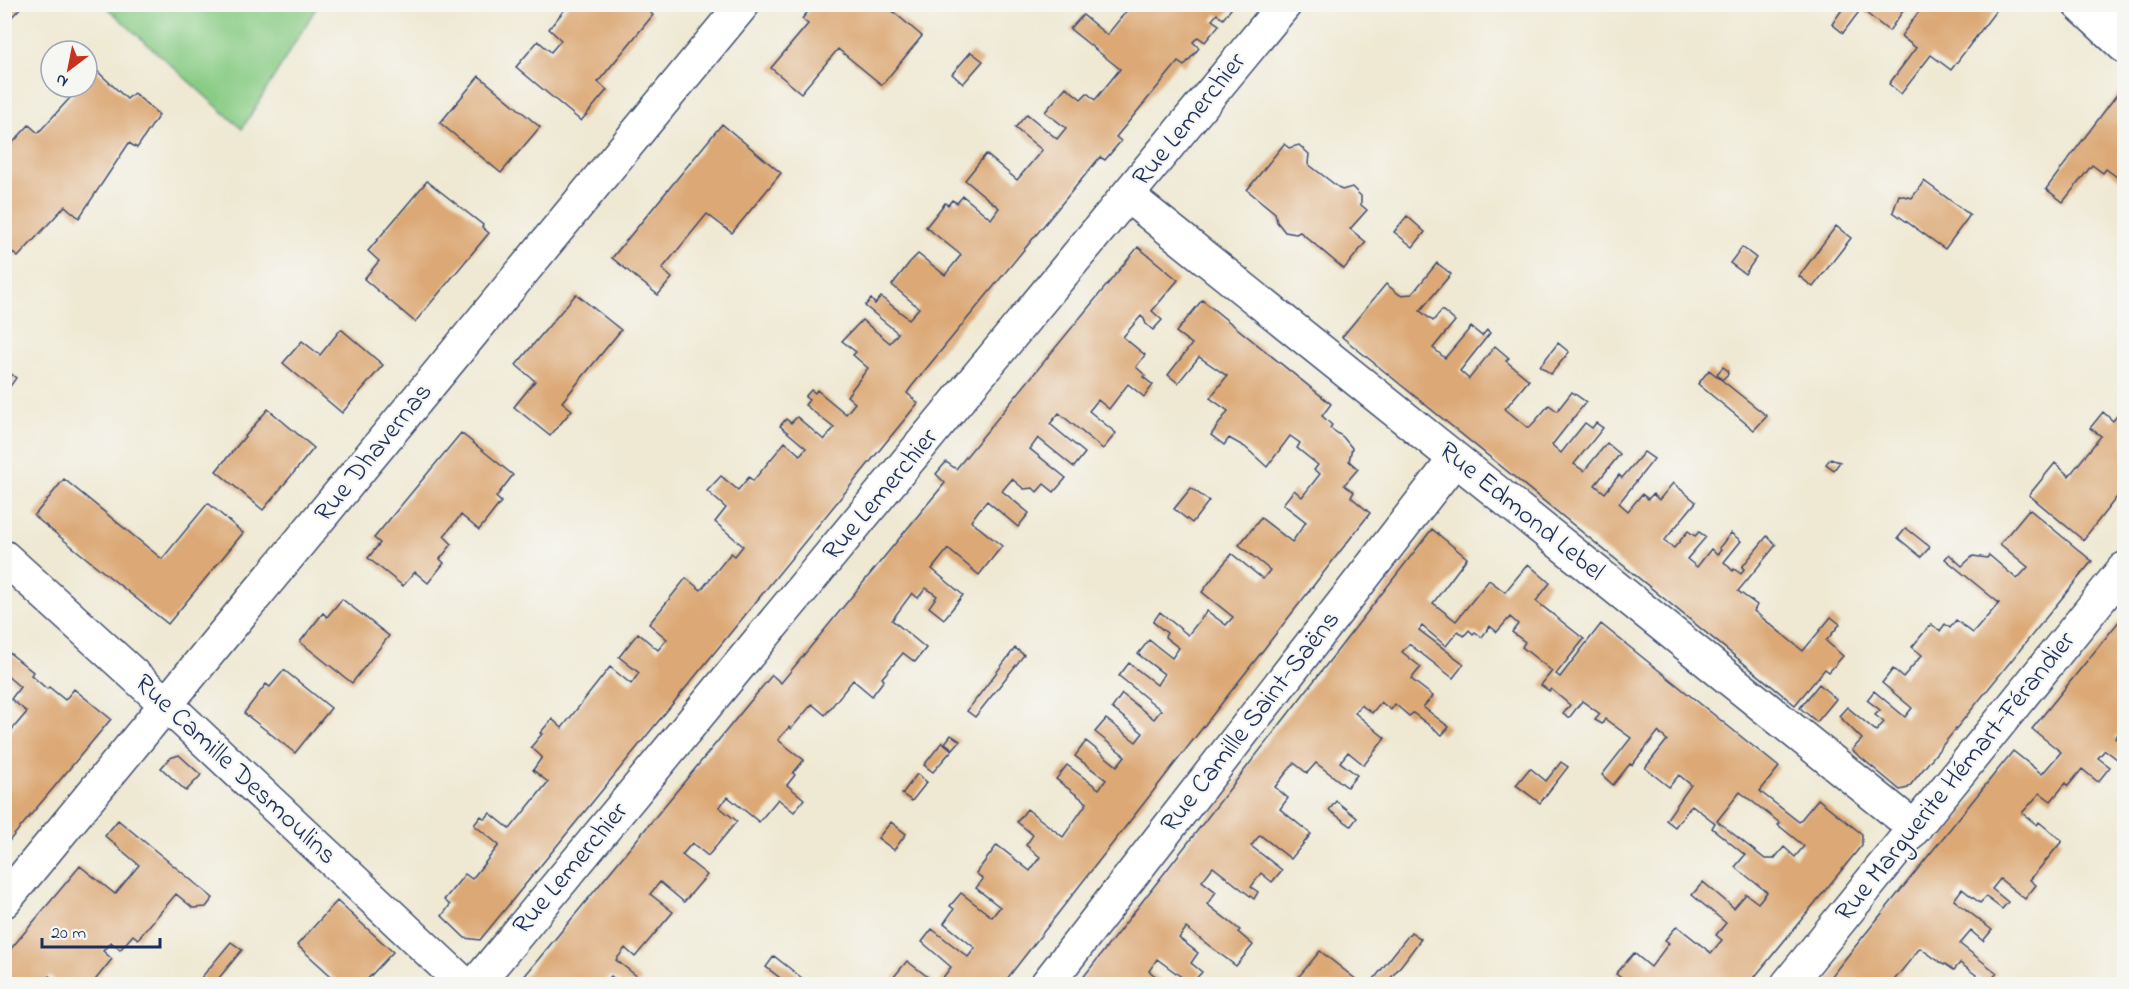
<svg xmlns="http://www.w3.org/2000/svg" width="2129" height="989" font-family="'Indie Flower',sans-serif">
<style>
.green{fill:#89cc85;stroke:#527e72;stroke-width:1.5}
.building{fill:#dca875;fill-rule:evenodd}
.lines{fill:none;stroke-linecap:round;stroke-linejoin:round}
.street-casing{stroke:#3b4b70;stroke-width:36}
.street{stroke:#fff;stroke-width:33}
.labels{text-anchor:middle;dominant-baseline:central;stroke-width:4.5;stroke-linejoin:round;paint-order:stroke}
.street-label{font-size:27px;fill:#1b2f5e;stroke:#f6f6f2}
</style>
<rect width="100%" height="100%" fill="#f6f6f2"/>
<filter id="ink" filterUnits="userSpaceOnUse"><feTurbulence type="fractalNoise" baseFrequency=".0167" numOctaves="2"/><feDisplacementMap in="SourceGraphic" scale="12" xChannelSelector="R" yChannelSelector="G"/><feConvolveMatrix kernelMatrix="1 2 1 2 8 2 1 2 1" color-interpolation-filters="sRGB"/></filter>
<filter id="wash" filterUnits="userSpaceOnUse"><feTurbulence type="fractalNoise" baseFrequency=".008" numOctaves="4" result="noise"/><feDisplacementMap in="SourceGraphic" scale="24" xChannelSelector="R" yChannelSelector="G"/><feGaussianBlur stdDeviation="1.35" result="paint"/><feColorMatrix in="noise" values="0 0 0 0 0 0 0 0 0 0 0 0 0 0 0 0 0 1.4 0 .05"/><feComposite in="paint" operator="in"/></filter>
<g filter="url(#wash)">
<rect width="100%" height="100%" fill="#efe9d3"/>
<path class="green" d="M 104,5 L 318,5 L 242,129 Z"/>
<g id="blocks">
<path class="building" d="M 4,4 L 24,4 L 4,25 Z
M 569,4 L 641,4 L 653,15 L 598,82 L 607,90 L 581,121 L 516,67 L 538,41 L 551,52 L 561,40 L 549,29 Z
M 814,4 L 884,4 L 922,36 L 882,85 L 838,49 L 801,93 L 771,68 L 808,24 L 802,19 Z
M 1132,4 L 1235,4 L 1223,19 L 1217,14 L 1212,20 L 1219,25 L 1205,42 L 1198,37 L 1193,42 L 1199,48 L 1184,66 L 1178,62 L 1116,137 L 1121,141 L 1105,160 L 1100,157 L 912,386 L 907,393 L 918,403 L 480,940 L 465,938 L 442,916 L 450,905 L 444,900 L 465,874 L 472,879 L 499,845 L 474,825 L 481,816 L 485,819 L 490,813 L 510,829 L 548,782 L 533,770 L 542,757 L 531,747 L 542,734 L 540,733 L 552,719 L 562,728 L 610,667 L 631,684 L 639,673 L 619,657 L 638,633 L 658,650 L 667,639 L 649,624 L 658,613 L 686,578 L 701,590 L 731,553 L 735,556 L 743,546 L 715,522 L 726,508 L 707,491 L 721,476 L 738,490 L 749,477 L 753,481 L 785,442 L 800,455 L 806,448 L 780,426 L 786,419 L 791,423 L 797,417 L 824,440 L 834,428 L 805,405 L 809,400 L 805,397 L 811,390 L 815,393 L 817,390 L 846,414 L 855,403 L 847,396 L 868,368 L 853,355 L 856,352 L 842,341 L 862,320 L 890,343 L 898,333 L 865,306 L 871,299 L 875,304 L 881,297 L 909,319 L 919,308 L 892,285 L 910,262 L 918,254 L 945,275 L 961,255 L 926,227 L 945,203 L 948,205 L 952,200 L 957,203 L 963,196 L 991,219 L 999,208 L 965,180 L 986,154 L 1017,180 L 1042,150 L 1015,128 L 1027,114 L 1057,139 L 1066,128 L 1045,112 L 1066,87 L 1081,99 L 1087,93 L 1095,100 L 1120,69 L 1070,29 L 1083,15 L 1107,35 Z
M 1846,4 L 1908,4 L 1889,31 L 1861,9 L 1843,33 L 1832,24 Z
M 1912,4 L 2001,4 L 1951,70 L 1931,55 L 1901,94 L 1889,84 L 1916,48 L 1901,36 L 1920,10 Z
M 971,52 L 983,61 L 963,84 L 952,74 Z
M 96,70 L 127,99 L 134,93 L 159,115 L 137,148 L 129,143 L 79,218 L 65,206 L 18,257 L 4,245 L 4,152 L 29,125 L 38,133 L 80,87 L 87,87 L 87,80 Z
M 479,76 L 540,127 L 501,173 L 440,123 Z
M 2124,85 L 2124,175 L 2121,180 L 2106,169 L 2103,173 L 2092,165 L 2063,202 L 2046,189 Z
M 722,124 L 781,173 L 732,233 L 707,214 L 662,269 L 672,278 L 658,295 L 612,258 Z
M 1284,144 L 1289,148 L 1299,145 L 1309,154 L 1308,164 L 1342,190 L 1352,187 L 1361,196 L 1361,205 L 1367,210 L 1350,229 L 1366,242 L 1344,269 L 1300,232 L 1296,234 L 1285,232 L 1277,222 L 1275,213 L 1247,190 Z
M 427,181 L 483,225 L 482,227 L 489,233 L 415,322 L 364,279 L 379,261 L 368,251 Z
M 1924,181 L 1970,215 L 1945,249 L 1893,212 L 1899,195 L 1912,198 Z
M 1407,216 L 1425,232 L 1413,247 L 1394,232 Z
M 1836,226 L 1851,238 L 1813,287 L 1799,276 Z
M 1138,247 L 1178,280 L 1152,311 L 1162,320 L 1153,330 L 1146,324 L 1144,319 L 1141,316 L 1123,337 L 1145,355 L 1136,367 L 1145,375 L 1143,377 L 1153,385 L 1144,397 L 1128,384 L 1109,409 L 1098,400 L 1089,411 L 1116,433 L 1103,449 L 1059,413 L 1050,424 L 1085,453 L 1074,467 L 1038,438 L 1030,449 L 1066,478 L 1054,492 L 1044,484 L 1037,492 L 1033,488 L 1024,489 L 1012,479 L 1002,491 L 1029,513 L 1018,527 L 987,501 L 979,510 L 971,521 L 1002,546 L 979,575 L 948,549 L 932,569 L 963,595 L 952,609 L 944,619 L 929,607 L 937,596 L 926,588 L 918,598 L 912,593 L 892,620 L 926,648 L 915,662 L 903,653 L 882,678 L 884,680 L 872,696 L 853,680 L 825,715 L 812,704 L 791,729 L 789,727 L 778,740 L 804,760 L 793,773 L 795,775 L 787,785 L 804,799 L 794,812 L 778,799 L 759,822 L 728,797 L 719,807 L 737,821 L 708,856 L 692,843 L 682,855 L 707,875 L 684,902 L 660,882 L 650,894 L 673,912 L 635,957 L 625,948 L 616,960 L 642,980 L 638,984 L 622,984 L 611,976 L 604,984 L 524,984 L 523,978 L 772,675 L 781,683 L 925,507 L 945,483 L 936,474 L 946,462 L 956,469 Z
M 1742,247 L 1756,258 L 1745,274 L 1730,263 Z
M 1437,263 L 1451,274 L 1420,311 L 1433,321 L 1442,310 L 1455,321 L 1433,348 L 1445,358 L 1471,327 L 1482,336 L 1487,330 L 1490,333 L 1460,371 L 1469,379 L 1495,346 L 1509,358 L 1506,361 L 1529,380 L 1505,409 L 1527,427 L 1530,427 L 1549,405 L 1557,411 L 1572,392 L 1586,402 L 1552,445 L 1561,453 L 1585,423 L 1592,428 L 1596,423 L 1603,428 L 1574,464 L 1584,471 L 1607,443 L 1620,454 L 1595,485 L 1605,493 L 1619,475 L 1622,478 L 1644,452 L 1654,459 L 1619,503 L 1628,511 L 1642,494 L 1648,499 L 1653,494 L 1659,500 L 1673,483 L 1696,502 L 1664,541 L 1674,548 L 1688,531 L 1695,536 L 1699,532 L 1706,537 L 1687,559 L 1697,567 L 1711,549 L 1717,555 L 1721,550 L 1719,548 L 1731,533 L 1741,541 L 1724,562 L 1733,571 L 1734,569 L 1741,574 L 1744,569 L 1742,567 L 1767,536 L 1776,545 L 1738,591 L 1757,605 L 1754,611 L 1803,651 L 1831,617 L 1840,624 L 1826,641 L 1843,656 L 1829,672 L 1825,669 L 1795,705 L 1342,337 L 1386,284 L 1400,295 L 1412,294 Z
M 576,294 L 621,330 L 562,402 L 572,410 L 550,436 L 514,407 L 535,381 L 516,365 Z
M 1202,300 L 1331,404 L 1322,416 L 1332,425 L 1330,428 L 1343,437 L 1352,448 L 1349,461 L 1358,469 L 1344,485 L 1354,492 L 1351,497 L 1370,513 L 1003,984 L 938,984 L 951,967 L 922,942 L 932,929 L 968,957 L 975,948 L 944,923 L 954,909 L 950,906 L 961,893 L 992,917 L 1000,907 L 976,888 L 983,879 L 976,873 L 997,845 L 1030,871 L 1040,857 L 1026,845 L 1033,835 L 1017,822 L 1027,809 L 1063,837 L 1087,803 L 1056,779 L 1067,765 L 1099,789 L 1106,780 L 1075,756 L 1086,741 L 1117,766 L 1125,756 L 1095,732 L 1106,719 L 1136,742 L 1143,733 L 1112,708 L 1122,694 L 1154,719 L 1161,710 L 1119,676 L 1129,663 L 1157,685 L 1164,674 L 1138,654 L 1149,640 L 1172,658 L 1179,648 L 1165,637 L 1167,633 L 1153,622 L 1160,612 L 1188,635 L 1207,611 L 1226,625 L 1233,617 L 1202,592 L 1220,568 L 1232,554 L 1263,579 L 1270,570 L 1239,545 L 1261,518 L 1292,542 L 1306,522 L 1283,504 L 1294,490 L 1302,497 L 1320,474 L 1314,470 L 1318,465 L 1297,448 L 1300,443 L 1290,436 L 1267,467 L 1245,447 L 1229,438 L 1224,445 L 1211,435 L 1228,411 L 1210,398 L 1227,376 L 1199,357 L 1178,383 L 1168,375 L 1192,344 L 1176,332 Z
M 341,329 L 383,365 L 342,413 L 283,363 L 302,341 L 320,355 Z
M 1558,343 L 1569,352 L 1551,374 L 1540,366 Z
M 1723,367 L 1727,370 L 1728,374 L 1722,380 L 1717,374 Z
M 4,368 L 16,378 L 4,395 Z
M 1709,370 L 1767,416 L 1754,430 L 1698,384 Z
M 2124,407 L 2124,488 L 2083,540 L 2029,495 L 2055,463 L 2069,476 L 2101,436 L 2090,428 L 2103,412 L 2113,421 Z
M 268,409 L 314,448 L 263,510 L 216,471 Z
M 461,433 L 513,475 L 496,497 L 501,502 L 479,530 L 461,515 L 444,536 L 452,544 L 440,559 L 444,563 L 428,583 L 415,572 L 403,586 L 368,558 L 380,543 L 374,538 Z
M 1830,459 L 1840,462 L 1834,470 L 1826,464 Z
M 64,479 L 162,559 L 208,503 L 243,533 L 168,624 L 34,516 Z
M 1191,488 L 1209,501 L 1192,523 L 1174,509 Z
M 2029,509 L 2092,561 L 1908,788 L 1900,790 L 1852,750 L 1862,739 L 1839,716 L 1847,707 L 1876,731 L 1884,722 L 1875,715 L 1880,710 L 1867,700 L 1874,691 L 1905,717 L 1912,708 L 1882,683 L 1893,669 L 1903,677 L 1922,655 L 1912,647 L 1931,624 L 1940,631 L 1945,624 L 1950,628 L 1956,620 L 1973,633 L 1999,603 L 1945,559 L 1949,554 L 1962,566 L 1973,556 L 1987,558 L 1989,555 L 2017,579 L 2028,567 L 2000,544 Z
M 1906,528 L 1930,547 L 1921,557 L 1898,538 Z
M 1432,529 L 1467,558 L 1433,603 L 1456,621 L 1489,580 L 1505,592 L 1528,564 L 1550,583 L 1536,601 L 1584,639 L 1556,674 L 1560,677 L 1601,624 L 1779,767 L 1760,791 L 1762,793 L 1799,822 L 1818,799 L 1862,834 L 1862,845 L 1749,984 L 1629,984 L 1616,974 L 1634,953 L 1651,967 L 1669,943 L 1665,940 L 1677,926 L 1711,953 L 1722,940 L 1716,935 L 1726,923 L 1692,895 L 1703,882 L 1734,908 L 1746,894 L 1758,903 L 1767,892 L 1735,867 L 1745,855 L 1712,828 L 1715,823 L 1692,805 L 1675,827 L 1666,820 L 1691,785 L 1679,775 L 1669,787 L 1645,768 L 1667,740 L 1658,732 L 1632,765 L 1630,764 L 1613,785 L 1602,775 L 1631,738 L 1605,719 L 1602,724 L 1595,720 L 1600,714 L 1582,701 L 1569,718 L 1563,714 L 1570,705 L 1551,689 L 1549,691 L 1541,685 L 1552,671 L 1522,647 L 1525,642 L 1512,632 L 1518,624 L 1510,617 L 1497,632 L 1490,626 L 1482,637 L 1475,632 L 1473,634 L 1469,630 L 1464,636 L 1458,631 L 1446,646 L 1422,626 L 1419,630 L 1464,664 L 1453,678 L 1409,644 L 1402,652 L 1421,667 L 1411,679 L 1433,696 L 1423,707 L 1449,727 L 1442,735 L 1413,713 L 1409,716 L 1395,704 L 1391,710 L 1381,702 L 1372,713 L 1361,705 L 1355,713 L 1385,738 L 1364,765 L 1348,752 L 1340,762 L 1357,775 L 1347,787 L 1316,763 L 1307,773 L 1294,763 L 1275,787 L 1288,798 L 1280,809 L 1311,834 L 1291,859 L 1260,835 L 1251,846 L 1282,870 L 1272,882 L 1261,873 L 1251,887 L 1258,892 L 1254,899 L 1213,867 L 1202,881 L 1216,892 L 1207,904 L 1240,930 L 1238,932 L 1253,945 L 1236,966 L 1186,928 L 1179,938 L 1198,953 L 1191,963 L 1202,972 L 1191,984 L 1157,959 L 1149,971 L 1166,984 L 1078,984 ZM 1740,792 L 1780,823 L 1778,825 L 1804,846 L 1795,857 L 1784,847 L 1774,859 L 1765,859 L 1717,821 Z
M 342,599 L 389,636 L 352,683 L 300,642 L 323,613 L 327,617 Z
M 2124,615 L 2124,731 L 2122,729 L 2115,738 L 2124,745 L 2124,749 L 2117,759 L 2105,750 L 2098,758 L 2110,767 L 2098,782 L 2082,769 L 2068,786 L 2066,783 L 2051,801 L 2040,793 L 2022,813 L 2037,825 L 2039,822 L 2062,841 L 2030,880 L 2036,885 L 2025,899 L 2000,879 L 1992,889 L 2008,902 L 2002,909 L 1986,897 L 1980,903 L 1962,889 L 1954,900 L 1992,930 L 1983,941 L 1971,931 L 1960,944 L 1997,973 L 1988,984 L 1960,963 L 1954,970 L 1945,964 L 1944,965 L 1920,948 L 1891,984 L 1832,984 L 1828,981 L 1841,964 L 2013,751 L 2042,774 L 2061,752 L 2032,729 Z
M 1015,648 L 1024,655 L 975,717 L 967,711 Z
M 6,650 L 33,672 L 31,675 L 47,689 L 49,687 L 65,700 L 74,689 L 111,719 L 4,847 L 4,739 L 27,712 L 11,699 L 20,687 L 5,674 L 5,652 Z
M 284,670 L 331,708 L 295,753 L 244,713 L 266,684 L 270,687 Z
M 1819,684 L 1836,699 L 1817,722 L 1800,708 Z
M 951,735 L 960,741 L 953,749 L 945,743 Z
M 942,742 L 952,750 L 933,772 L 924,765 Z
M 179,755 L 201,775 L 186,791 L 161,768 L 170,758 Z
M 1561,762 L 1568,767 L 1540,803 L 1516,785 L 1530,768 L 1546,781 Z
M 917,774 L 927,782 L 912,801 L 902,794 Z
M 1336,801 L 1357,818 L 1351,826 L 1329,810 Z
M 118,820 L 213,898 L 206,907 L 193,908 L 176,894 L 138,939 L 133,935 L 120,950 L 111,942 L 103,951 L 112,959 L 92,984 L 60,984 L 49,976 L 42,984 L 4,984 L 4,957 L 80,866 L 115,894 L 139,865 L 105,836 Z
M 891,822 L 906,834 L 894,850 L 878,838 Z
M 337,901 L 393,952 L 363,984 L 340,984 L 297,945 Z
M 1411,932 L 1421,939 L 1403,963 L 1386,984 L 1370,984 Z
M 231,942 L 242,950 L 214,984 L 196,984 Z
M 1320,951 L 1362,984 L 1299,984 L 1295,981 Z
M 774,956 L 802,978 L 797,984 L 788,984 L 766,967 Z
M 907,961 L 937,984 L 888,984 Z"/>
</g>
</g>
<g filter="url(#ink)">
<use href="#blocks" fill-opacity="0" stroke="#3b4b70" stroke-width="1.5"/>
<g class="lines">
<defs>
<path id="street" d="M 2079,4 L 2124,46
M 2108,4 L 2114,8 L 2124,9
M 1128,196 L 1915,828
M 4,557 L 167,705 L 464,984
M 4,901 L 743,4
M 476,984 L 1285,4
M 1047,984 L 1455,459
M 1788,984 L 2124,569"/>
</defs>
<use href="#street" class="street-casing"/>
<use href="#street" class="street"/>
</g>
</g>
<g class="labels">
<g class="street-label">
<text transform="translate(1190 120) rotate(-51)">Rue Lemerchier</text>
<text transform="translate(374 453) rotate(-51)">Rue Dhavernas</text>
<text transform="translate(881 495) rotate(-50)">Rue Lemerchier</text>
<text transform="translate(1521 512) rotate(39)">Rue Edmond Lebel</text>
<text transform="translate(1251 722) rotate(-52)">Rue Camille Saint-Saëns</text>
<text transform="translate(235 770) rotate(43)">Rue Camille Desmoulins</text>
<text transform="translate(1956 777) rotate(-51)">Rue Marguerite Hémart-Férandier</text>
<text transform="translate(571 869) rotate(-50)">Rue Lemerchier</text>
</g>
</g>
<rect width="2129" height="989" fill="none" stroke="#f6f6f2" stroke-width="24"/>
<g transform="translate(69 69) rotate(212)"><circle r="28" fill="#f6f6f2" stroke="#9ea6b7" stroke-width="1.5"/>
<path d="M0-4.5L10 22L0 15L-10 22Z" fill="#c8321e"/>
<text y="-9" font-size="16" font-weight="bold" text-anchor="middle" fill="#1b2f5e">N</text>
</g>
<path d="M42 938v9h118v-9" fill="none" stroke="#1b2f5e" stroke-width="3"/>
<text x="51" y="938" font-size="18" fill="#1b2f5e" stroke="#f6f6f2" stroke-width="4.5" paint-order="stroke">20 m</text>
</svg>
